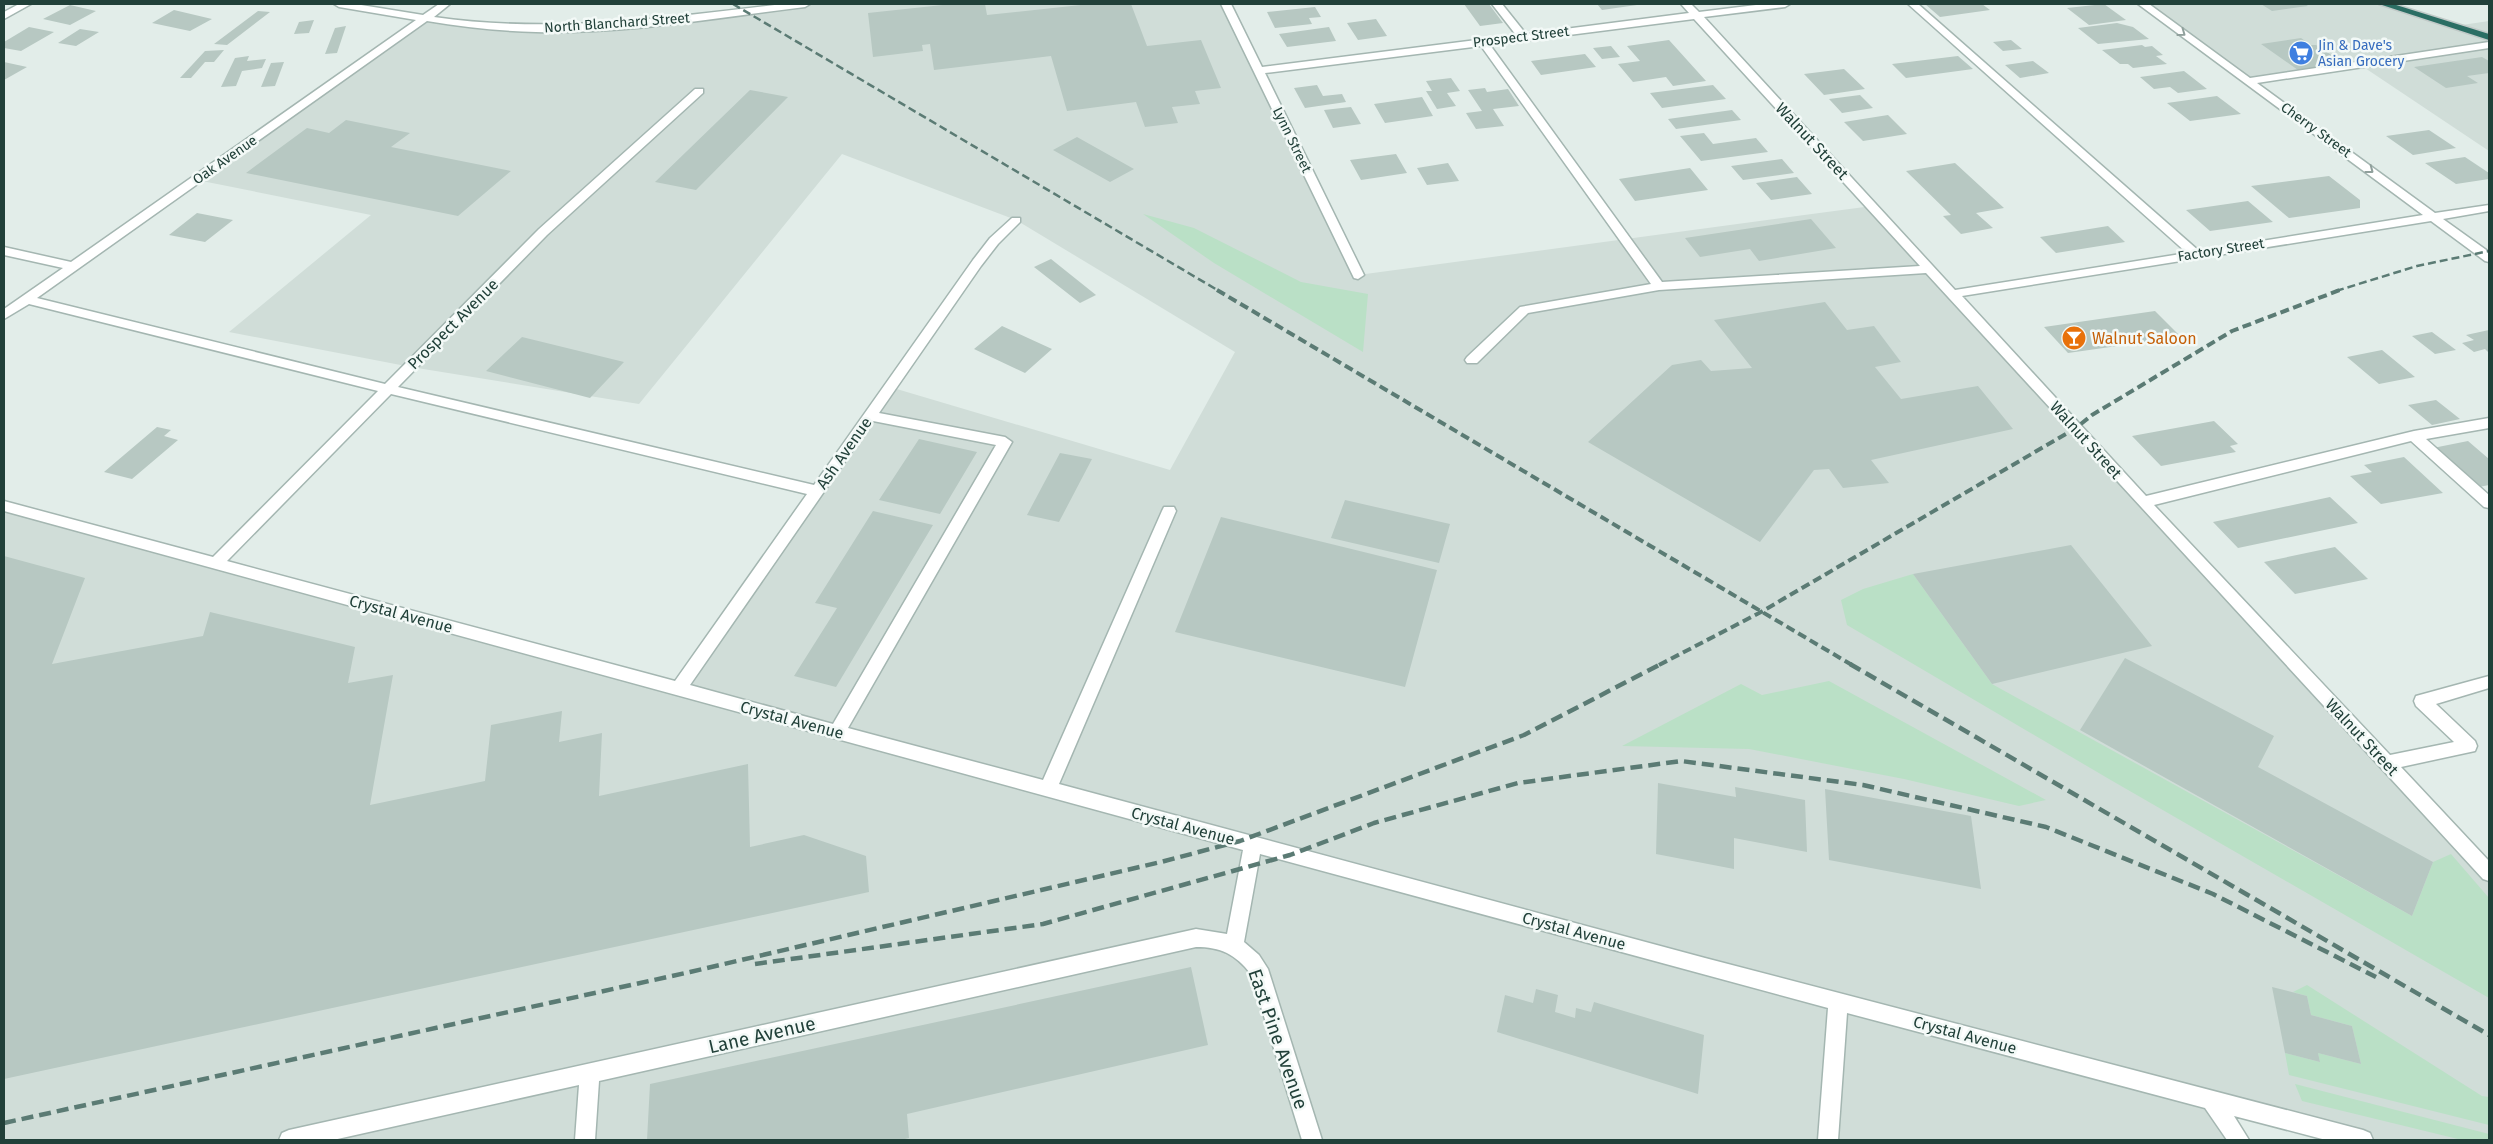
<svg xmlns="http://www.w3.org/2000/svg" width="2493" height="1144" font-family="'Fira Sans',sans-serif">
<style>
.built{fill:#d0ddd8}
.green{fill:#bae0c6}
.building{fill:#b7c8c2}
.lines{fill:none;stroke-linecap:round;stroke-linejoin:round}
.minor-casing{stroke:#a4b6b1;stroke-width:3}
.highway-casing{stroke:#c1cac8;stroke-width:3}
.minor{fill:#fff;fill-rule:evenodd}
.highway{fill:#2b6e64;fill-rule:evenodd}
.rail-far2{stroke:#5b7b74;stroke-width:2.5;stroke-dasharray:8 4;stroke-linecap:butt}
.rail-far1{stroke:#5b7b74;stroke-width:4;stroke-dasharray:9 4.5;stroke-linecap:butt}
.rail{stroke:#5b7b74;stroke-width:4.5;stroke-dasharray:12 6;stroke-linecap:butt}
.oneway{stroke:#90a09c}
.labels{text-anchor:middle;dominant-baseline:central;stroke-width:5;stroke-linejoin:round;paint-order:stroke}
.far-street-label{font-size:14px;fill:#214039;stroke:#f3f9f7}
.far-shop-label{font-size:14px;fill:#366cbe;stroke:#f3f9f7;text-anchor:start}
.street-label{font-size:16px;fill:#214039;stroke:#f3f9f7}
.food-label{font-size:16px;fill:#c56008;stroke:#f3f9f7;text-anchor:start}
.near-street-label{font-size:19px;fill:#214039;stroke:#f3f9f7}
</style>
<rect width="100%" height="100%" fill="#e2ede9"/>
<path class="built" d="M 805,4 L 1226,4 L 1358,275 L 1872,206 L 2489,874 L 2489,1140 L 2363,1140 L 2212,1101 L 2237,1140 L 4,1140 L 4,507 L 678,689 L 890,387 L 1170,470 L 1235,352 L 1016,220 L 842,154 L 639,404 L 411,367 L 229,332 L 371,215 L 197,180 L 424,18 L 491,27 L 648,22 Z
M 2143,4 L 2384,4 L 2455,26 L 2489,21 L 2489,151 L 2359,64 L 2248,81 Z"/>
<path class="green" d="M 1143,214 L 1194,228 L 1301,282 L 1368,294 L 1363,352 L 1214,263 Z
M 1913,574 L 1992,684 L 2412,916 L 2433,862 L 2451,854 L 2489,898 L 2489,998 L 2109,779 L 1847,625 L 1841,600 L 1863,589 Z
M 1829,681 L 2046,800 L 2019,806 L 1904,779 L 1749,749 L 1622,746 L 1741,684 L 1762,695 Z
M 2307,985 L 2482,1096 L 2489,1097 L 2489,1125 L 2289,1075 L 2285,1053 L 2320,1062 L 2318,1053 L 2361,1064 L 2352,1026 L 2311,1015 L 2307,996 L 2293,992 Z
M 2295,1084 L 2489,1134 L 2489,1140 L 2462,1140 L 2302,1101 Z"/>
<path class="building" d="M 952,4 L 985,4 L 987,15 L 1090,4 L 1131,4 L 1147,46 L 1201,40 L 1221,88 L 1195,91 L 1200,104 L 1172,107 L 1178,123 L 1145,127 L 1136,102 L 1067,111 L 1051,56 L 934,70 L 930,44 L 922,45 L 923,51 L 873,57 L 868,13 Z
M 1464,4 L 1489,4 L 1503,23 L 1480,26 Z
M 1597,4 L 1636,4 L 1637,5 L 1602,10 Z
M 1925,4 L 1982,4 L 1990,10 L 1940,17 Z
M 2104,4 L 2126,20 L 2089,25 L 2067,8 Z
M 2261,4 L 2305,4 L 2308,6 L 2272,11 Z
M 70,5 L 96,11 L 70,25 L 43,19 Z
M 1315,7 L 1321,17 L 1309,18 L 1312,24 L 1275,28 L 1267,12 Z
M 174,10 L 212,19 L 190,31 L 152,23 Z
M 258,11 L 270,12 L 227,45 L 214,44 Z
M 1376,19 L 1387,36 L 1358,40 L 1347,23 Z
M 314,20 L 309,33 L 294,34 L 299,22 Z
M 2117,23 L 2133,27 L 2149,39 L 2098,44 L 2078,28 Z
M 346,26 L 337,53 L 325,54 L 335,28 Z
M 29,27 L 54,32 L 21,51 L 4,48 L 4,42 Z
M 1329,27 L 1336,41 L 1287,47 L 1279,34 Z
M 80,29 L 99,32 L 76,46 L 58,43 Z
M 2301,38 L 2311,45 L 2316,45 L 2339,60 L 2333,61 L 2338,64 L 2298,70 L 2261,44 Z
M 1669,40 L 1706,81 L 1673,86 L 1666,77 L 1633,82 L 1618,64 L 1640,61 L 1627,46 Z
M 2011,40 L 2022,49 L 2003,51 L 1993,42 Z
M 2142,45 L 2145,47 L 2152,46 L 2163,55 L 2156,56 L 2167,64 L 2133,68 L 2128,64 L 2120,64 L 2102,50 Z
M 1611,46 L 1620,57 L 1602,59 L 1593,48 Z
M 224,50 L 214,62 L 205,62 L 191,78 L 180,78 L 205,51 Z
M 1585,54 L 1596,67 L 1541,75 L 1531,61 Z
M 249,56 L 247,61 L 266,59 L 262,68 L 242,71 L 236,86 L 221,87 L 235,58 Z
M 1958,56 L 1973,69 L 1906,78 L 1892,64 Z
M 2482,57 L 2489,61 L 2489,73 L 2467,76 L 2478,83 L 2446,88 L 2414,67 Z
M 2033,61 L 2049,73 L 2020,78 L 2005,65 Z
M 4,62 L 27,67 L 4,80 Z
M 284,62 L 275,86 L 261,87 L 271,63 Z
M 1844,69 L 1865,89 L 1824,95 L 1804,74 Z
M 2184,71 L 2207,89 L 2178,93 L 2170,87 L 2154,89 L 2140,77 Z
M 1451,78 L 1460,91 L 1447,93 L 1456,106 L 1437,109 L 1426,91 L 1432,91 L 1426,81 Z
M 1317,85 L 1323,96 L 1342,94 L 1346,102 L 1305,108 L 1294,88 Z
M 1713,85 L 1726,99 L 1662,108 L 1650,93 Z
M 1485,88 L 1487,92 L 1508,89 L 1519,106 L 1493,109 L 1504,126 L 1476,129 L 1466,113 L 1482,111 L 1468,90 Z
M 750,90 L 788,97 L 696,190 L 655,182 Z
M 1860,95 L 1873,108 L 1842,113 L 1829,99 Z
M 2217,96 L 2241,114 L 2190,121 L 2167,103 Z
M 1422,97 L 1433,116 L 1385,123 L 1374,104 Z
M 1351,107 L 1361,124 L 1333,128 L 1324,110 Z
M 1732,110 L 1741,120 L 1676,129 L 1668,119 Z
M 1888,115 L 1907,134 L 1863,141 L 1844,122 Z
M 346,120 L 410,133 L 391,147 L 511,171 L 458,216 L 246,173 L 307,128 L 329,133 Z
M 2429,130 L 2456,148 L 2413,155 L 2386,136 Z
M 1704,133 L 1713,144 L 1756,138 L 1768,152 L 1701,161 L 1680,136 Z
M 1077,137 L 1134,169 L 1110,182 L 1053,150 Z
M 1396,154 L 1407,173 L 1361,180 L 1350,160 Z
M 2465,157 L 2489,173 L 2489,179 L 2456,184 L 2425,163 Z
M 1782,159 L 1794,173 L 1743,180 L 1731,166 Z
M 1448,163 L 1459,181 L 1427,185 L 1417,168 Z
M 1955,163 L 2004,208 L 1976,213 L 1993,228 L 1961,234 L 1943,216 L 1951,215 L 1906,171 Z
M 1690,168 L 1708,190 L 1635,201 L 1619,179 Z
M 2329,176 L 2360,200 L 2360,208 L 2289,218 L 2251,186 Z
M 1797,177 L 1812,194 L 1771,200 L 1756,183 Z
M 2248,201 L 2273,222 L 2210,231 L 2186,210 Z
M 197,213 L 233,220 L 205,242 L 169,235 Z
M 1811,219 L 1836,248 L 1759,261 L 1750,249 L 1700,257 L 1685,238 Z
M 2108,226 L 2125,242 L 2056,253 L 2040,237 Z
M 1051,259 L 1096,295 L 1080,303 L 1034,267 Z
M 1825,302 L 1847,330 L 1874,326 L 1901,362 L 1875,367 L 1901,399 L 1978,386 L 2013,429 L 1871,460 L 1889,483 L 1843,488 L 1829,469 L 1814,470 L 1760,542 L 1588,442 L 1672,365 L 1701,360 L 1711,371 L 1752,368 L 1714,320 Z
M 2155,311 L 2181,337 L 2068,353 L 2044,327 Z
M 1002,326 L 1052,349 L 1025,373 L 974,349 Z
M 2489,330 L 2489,353 L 2485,349 L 2474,352 L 2462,343 L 2474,340 L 2466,335 Z
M 2432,332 L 2456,350 L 2435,354 L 2412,336 Z
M 522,337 L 624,362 L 590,398 L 486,371 Z
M 2382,350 L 2415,377 L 2379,384 L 2347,357 Z
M 2436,400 L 2460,419 L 2432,425 L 2408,405 Z
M 2214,421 L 2238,444 L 2230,446 L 2236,452 L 2161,466 L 2132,436 Z
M 157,427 L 171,430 L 164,436 L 178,440 L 132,479 L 104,472 Z
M 919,439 L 977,452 L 940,514 L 879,500 Z
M 2468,441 L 2489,459 L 2489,485 L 2479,487 L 2433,448 Z
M 1060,453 L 1092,459 L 1059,522 L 1027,515 Z
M 2404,457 L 2443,493 L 2381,504 L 2350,476 L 2372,472 L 2364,465 Z
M 2330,497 L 2358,523 L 2238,548 L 2213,522 Z
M 1345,500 L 1450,524 L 1439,563 L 1331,538 Z
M 873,511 L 933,525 L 836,687 L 794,676 L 837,608 L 815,603 Z
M 1221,517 L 1437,570 L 1405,687 L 1175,632 Z
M 2071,545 L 2152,646 L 1992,684 L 1913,574 Z
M 2335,547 L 2368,579 L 2295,594 L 2264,562 Z
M 4,556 L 85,578 L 52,664 L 203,636 L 210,612 L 355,647 L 348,683 L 393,675 L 370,805 L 485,781 L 491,725 L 562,711 L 559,742 L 602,733 L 599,796 L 748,764 L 750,847 L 804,835 L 866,856 L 869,892 L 4,1079 Z
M 2125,658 L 2274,736 L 2258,767 L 2433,862 L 2412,916 L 2080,730 Z
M 1658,783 L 1736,797 L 1735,787 L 1805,800 L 1807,852 L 1734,838 L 1734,869 L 1656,854 Z
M 1825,789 L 1971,816 L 1981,889 L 1829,860 Z
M 1191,967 L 1208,1045 L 907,1114 L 909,1138 L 901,1140 L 647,1140 L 650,1084 Z
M 2272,987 L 2307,996 L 2311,1015 L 2352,1026 L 2361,1064 L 2318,1053 L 2320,1062 L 2285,1053 Z
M 1536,989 L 1558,995 L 1555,1012 L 1575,1018 L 1576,1008 L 1591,1012 L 1594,1002 L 1704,1035 L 1698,1094 L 1497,1032 L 1505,995 L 1533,1003 Z"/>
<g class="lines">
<defs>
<path id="minor" d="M 19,4 L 31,4 L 4,19 L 4,12 Z
M 334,4 L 355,4 L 423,15 L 439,4 L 450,4 L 434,17 C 551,34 666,18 783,4 L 810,4 L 805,7 C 716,18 626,34 536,32 C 500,31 463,27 427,21 L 37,298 L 385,384 L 539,229 L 695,89 L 703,89 L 703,93 L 547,235 L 398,387 L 814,485 L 973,260 L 990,238 L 1012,218 L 1020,218 L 1020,222 L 998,244 L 981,266 L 879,413 L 1005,437 L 1012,442 L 848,728 L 1043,780 L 1162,511 L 1164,507 L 1174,507 L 1176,511 L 1059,784 L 1705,958 L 2363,1130 L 2370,1133 L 2373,1140 L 2326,1140 L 2234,1116 L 2249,1140 L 2227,1140 L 2205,1108 L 1847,1013 L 1838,1140 L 1818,1140 L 1828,1008 L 1260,854 L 1244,942 L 1259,955 L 1268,969 L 1322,1140 L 1302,1140 L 1251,974 C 1235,954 1221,947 1196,947 L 599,1081 L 595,1140 L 575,1140 L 579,1085 L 333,1140 L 279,1140 L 282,1133 L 289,1130 L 1196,929 L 1227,934 L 1243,850 L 4,511 L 4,501 L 213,557 L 378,391 L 29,304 L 4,319 L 4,309 L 63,268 L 4,255 L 4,247 L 71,262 L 416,20 L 339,7 ZM 391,394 L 807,494 L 675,681 L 227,561 ZM 873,421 L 996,445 L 833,724 L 690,685 Z
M 1221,4 L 1231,4 L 1262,67 L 1516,35 L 1492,4 L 1502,4 L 1526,34 L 1689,13 L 1681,4 L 1691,4 L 1699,12 L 1764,4 L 1790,4 L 1785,7 L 1704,17 L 1955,290 L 2187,253 L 1908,4 L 1918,4 L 2199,251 L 2423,215 L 2138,4 L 2149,4 L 2250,78 L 2489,42 L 2489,48 L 2257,83 L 2435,213 L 2489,205 L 2489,211 L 2443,219 L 2489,252 L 2489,262 L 2485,261 L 2431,221 L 1962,296 L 2146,496 L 2414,431 L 2489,418 L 2489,428 L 2426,439 L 2489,495 L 2489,508 L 2484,507 L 2411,441 L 2154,505 L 2390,755 L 2454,742 L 2416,706 L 2414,701 L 2416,696 L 2489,676 L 2489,688 L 2436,704 L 2475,741 L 2477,746 L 2475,751 L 2401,767 L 2489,861 L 2489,881 L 2483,879 L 1926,273 L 1659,290 L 1528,313 L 1477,363 L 1467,363 L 1465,360 L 1467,357 L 1520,307 L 1651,284 L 1481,46 L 1265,73 L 1364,275 L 1358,279 L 1354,278 ZM 1694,19 L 1920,266 L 1662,282 L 1490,45 Z"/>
<path id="highway" d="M 2379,4 L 2393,4 L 2489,34 L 2489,40 Z"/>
</defs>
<use href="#minor" class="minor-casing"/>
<use href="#highway" class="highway-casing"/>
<use href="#minor" class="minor"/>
<use href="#highway" class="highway"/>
<path class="rail-far2" d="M 733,4 L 1219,291
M 2336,291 L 2417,266 L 2489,251"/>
<path class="rail-far1" d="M 1217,290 L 1852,665
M 1659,665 L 1761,612 L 2076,428 L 2092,415 L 2232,331 L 2340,290"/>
<path class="rail" d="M 1850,664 L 2489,1035
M 755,964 L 1043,924 L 1290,855 L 1374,823 L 1518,783 L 1681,761 L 1863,785 L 2046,827 L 2213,894 L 2376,977
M 4,1123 L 690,972 L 1161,862 L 1240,841 L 1524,735 L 1661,664"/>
</g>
<defs><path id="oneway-chevron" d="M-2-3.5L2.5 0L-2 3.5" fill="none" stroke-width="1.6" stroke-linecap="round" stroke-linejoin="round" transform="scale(1.25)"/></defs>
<g class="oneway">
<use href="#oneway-chevron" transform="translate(2182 33) rotate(36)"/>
<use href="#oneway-chevron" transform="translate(2370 170) rotate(37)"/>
</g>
<defs>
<symbol id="supermarket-disc" viewBox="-11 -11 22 22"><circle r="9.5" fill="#3f7fe0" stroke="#f3f9f7"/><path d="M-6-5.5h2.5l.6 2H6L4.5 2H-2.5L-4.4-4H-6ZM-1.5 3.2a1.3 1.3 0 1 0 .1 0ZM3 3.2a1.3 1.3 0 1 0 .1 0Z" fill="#fff"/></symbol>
<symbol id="bar-disc" viewBox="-11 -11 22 22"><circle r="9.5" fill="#e8710a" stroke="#f3f9f7"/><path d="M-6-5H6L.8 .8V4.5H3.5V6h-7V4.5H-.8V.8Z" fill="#fff"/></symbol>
</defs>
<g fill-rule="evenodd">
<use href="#supermarket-disc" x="2287" y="39" width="28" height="28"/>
<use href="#bar-disc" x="2060" y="324" width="28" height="28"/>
</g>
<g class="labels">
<g class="far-street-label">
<text transform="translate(617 23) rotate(-4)">North Blanchard Street</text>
<text transform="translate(1521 37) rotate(-7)">Prospect Street</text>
<text transform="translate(2316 130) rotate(36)">Cherry Street</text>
<text transform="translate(1292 140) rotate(64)">Lynn Street</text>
<text transform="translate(225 160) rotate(-35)">Oak Avenue</text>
<text transform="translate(2221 250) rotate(-9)">Factory Street</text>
</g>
<g class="far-shop-label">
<text x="2318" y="45">Jin &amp; Dave's<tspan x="2318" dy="16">Asian Grocery</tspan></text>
</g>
<g class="street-label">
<text transform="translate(1812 141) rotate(47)">Walnut Street</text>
<text transform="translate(453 324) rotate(-45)">Prospect Avenue</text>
<text transform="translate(2086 440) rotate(48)">Walnut Street</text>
<text transform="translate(844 453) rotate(-55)">Ash Avenue</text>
<text transform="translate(401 614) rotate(15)">Crystal Avenue</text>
<text transform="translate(792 720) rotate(15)">Crystal Avenue</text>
<text transform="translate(2362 737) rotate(47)">Walnut Street</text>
<text transform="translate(1183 826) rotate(15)">Crystal Avenue</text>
<text transform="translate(1574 931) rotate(15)">Crystal Avenue</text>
<text transform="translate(1965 1035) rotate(15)">Crystal Avenue</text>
</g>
<g class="food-label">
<text x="2092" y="338">Walnut Saloon</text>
</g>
<g class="near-street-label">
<text transform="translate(762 1035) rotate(-13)">Lane Avenue</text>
<text transform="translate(1278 1039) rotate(71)">East Pine Avenue</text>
</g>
</g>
<rect width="2493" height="1144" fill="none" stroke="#214039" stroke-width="10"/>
</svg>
